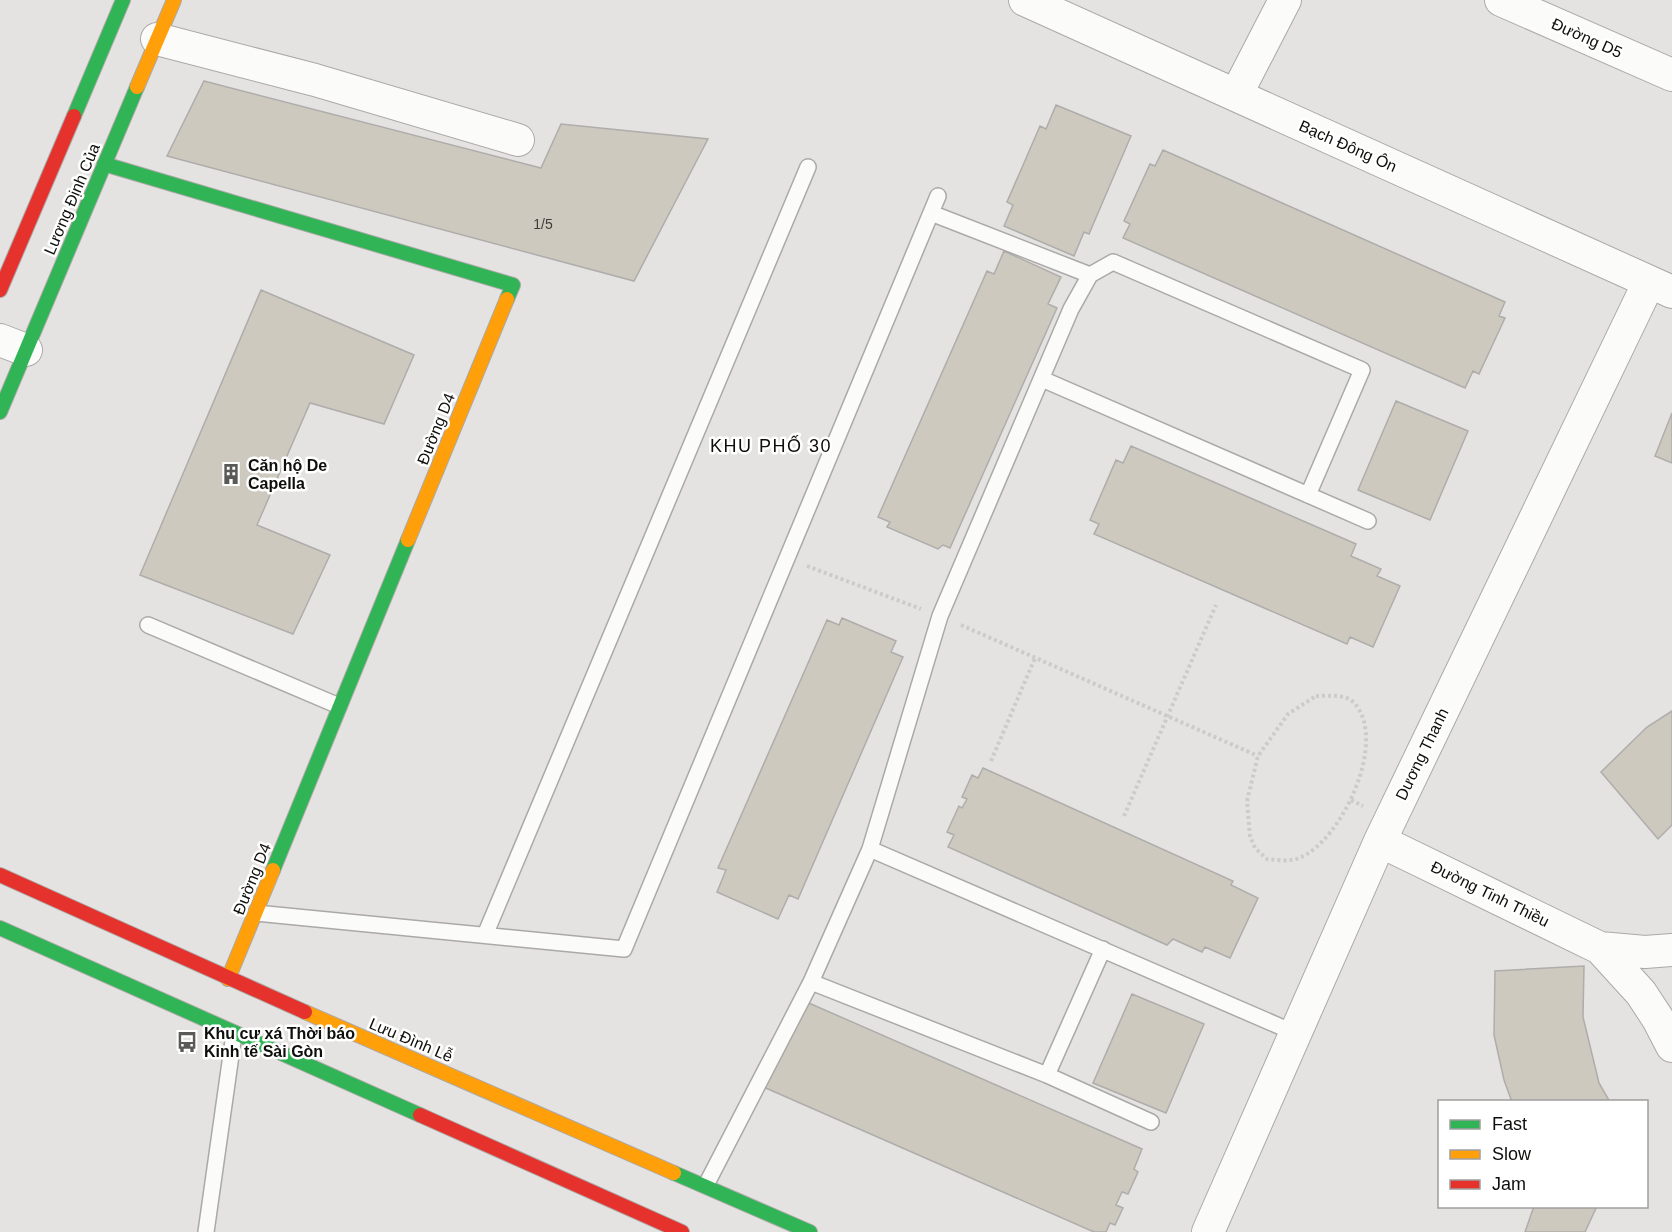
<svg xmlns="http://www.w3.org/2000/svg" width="1672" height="1232" font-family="Arial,sans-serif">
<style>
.building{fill:#cdc9bf;stroke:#aeadab;stroke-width:1.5}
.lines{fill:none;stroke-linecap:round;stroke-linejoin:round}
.lane-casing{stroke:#aba9a8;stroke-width:18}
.street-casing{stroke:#aba9a8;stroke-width:34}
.fast-casing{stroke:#aba9a8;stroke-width:16}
.slow-casing{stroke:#aba9a8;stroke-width:16}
.jam-casing{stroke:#aba9a8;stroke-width:16}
.path{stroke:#cccbcb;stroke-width:4;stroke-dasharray:3 3;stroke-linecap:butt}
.lane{stroke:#fbfbfa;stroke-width:15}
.street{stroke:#fbfbfa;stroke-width:32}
.fast{stroke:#30b455;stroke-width:14}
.slow{stroke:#ff9f0a;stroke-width:14}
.jam{stroke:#e5322d;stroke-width:14}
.labels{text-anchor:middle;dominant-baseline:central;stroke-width:5;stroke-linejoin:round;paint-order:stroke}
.number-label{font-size:14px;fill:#3e3d39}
.street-label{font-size:16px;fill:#0e0e0c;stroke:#fff}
.poi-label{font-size:16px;font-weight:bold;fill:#0e0e0c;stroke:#fff;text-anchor:start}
.neighbourhood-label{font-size:18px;letter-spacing:1.5px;fill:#0e0e0c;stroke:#fff}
</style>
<rect width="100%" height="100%" fill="#e5e3e1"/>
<path class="building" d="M 204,81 L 541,168 L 561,124 L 708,139 L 634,281 L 167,156 Z
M 1056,105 L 1131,136 L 1089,234 L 1084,232 L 1074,256 L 1004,226 L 1013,205 L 1007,202 L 1040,126 L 1046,129 Z
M 1163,150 L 1505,302 L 1499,316 L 1505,318 L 1479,374 L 1473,371 L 1465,388 L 1123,238 L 1130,224 L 1124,221 L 1150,164 L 1155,166 Z
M 1004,251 L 1061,277 L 1048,304 L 1057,308 L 950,548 L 943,545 L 938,549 L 887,527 L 890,522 L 878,517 L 987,271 L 994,274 Z
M 261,290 L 414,355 L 384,424 L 310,403 L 257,525 L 330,555 L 293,634 L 140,575 Z
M 1396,401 L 1468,431 L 1430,520 L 1358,490 Z
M 1672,413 L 1672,463 L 1655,456 Z
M 1131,446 L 1356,544 L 1351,556 L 1381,569 L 1377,576 L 1400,586 L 1373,647 L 1350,637 L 1347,644 L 1094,534 L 1099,524 L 1090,520 L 1116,460 L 1123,463 Z
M 842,618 L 896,641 L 891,652 L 903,657 L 798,899 L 789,895 L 778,919 L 717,892 L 726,870 L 718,868 L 827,620 L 839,625 Z
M 1672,711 L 1672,825 L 1658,839 L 1601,772 L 1647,727 Z
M 983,768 L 1233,881 L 1231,885 L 1258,898 L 1230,958 L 1205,947 L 1202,952 L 1173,939 L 1167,945 L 948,847 L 954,835 L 947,832 L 959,806 L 962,808 L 967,799 L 962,797 L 972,775 L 978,778 Z
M 1584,966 L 1583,1017 L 1599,1083 L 1610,1102 L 1512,1102 L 1504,1080 L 1494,1035 L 1495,971 Z
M 1132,994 L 1204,1024 L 1166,1113 L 1093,1083 Z
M 802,1000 L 1142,1149 L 1134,1169 L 1138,1172 L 1128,1194 L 1122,1192 L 1116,1205 L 1123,1208 L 1115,1225 L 1110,1223 L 1106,1232 L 1094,1232 L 761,1086 Z
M 1534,1206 L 1597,1206 L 1585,1232 L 1525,1232 Z"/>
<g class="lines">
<defs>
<path id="lane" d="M 931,213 L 1090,275 L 1113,262 L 1362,370 L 1308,495
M 1042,379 L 1368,521
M 148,625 L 339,706
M 870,849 L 1295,1033
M 256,913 L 624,949 L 938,196
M 485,935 L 808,167
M 811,982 L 1047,1075 L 1151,1122
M 1047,1075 L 1103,949
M 706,1185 L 811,982 L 870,849 L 940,616 L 1071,309 L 1090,275
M 206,1232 L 234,1034"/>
<path id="street" d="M 1025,0 L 1672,292
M 1501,0 L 1672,75
M 157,39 L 315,80 L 518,140
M 1236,95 L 1285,0
M 0,340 L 26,350
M 1380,841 L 1600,948 L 1641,993 L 1658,1019 L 1672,1046
M 1600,948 L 1645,952 L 1672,950
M 1208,1232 L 1380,841 L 1649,282"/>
<path id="fast" d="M 74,116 L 123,0
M 104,164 L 513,285 L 507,299
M 0,412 L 137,87
M 273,870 L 408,540
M 0,928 L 420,1115
M 674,1173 L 810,1232"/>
<path id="slow" d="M 137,87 L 174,0
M 408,540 L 507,299
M 228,979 L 273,870
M 305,1012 L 674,1173"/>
<path id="jam" d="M 0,290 L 74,116
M 0,875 L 305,1012
M 420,1115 L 682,1232"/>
</defs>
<use href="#lane" class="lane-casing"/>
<use href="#street" class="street-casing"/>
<use href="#fast" class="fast-casing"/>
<use href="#slow" class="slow-casing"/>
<use href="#jam" class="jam-casing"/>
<path class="path" d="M 807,566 L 921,609
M 961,625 L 1258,756
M 1316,696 C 1328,696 1346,693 1355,704 C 1388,742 1341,842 1299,858 C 1289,862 1277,860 1267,859 L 1255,848 L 1250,836 L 1247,801 L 1258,756 L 1288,714 Z
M 991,761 L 1035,658
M 1351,800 L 1363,806
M 1124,816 L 1216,605"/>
<use href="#lane" class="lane"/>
<use href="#street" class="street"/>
<use href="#fast" class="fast"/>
<use href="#slow" class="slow"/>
<use href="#jam" class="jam"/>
</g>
<defs>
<symbol id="building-bare" viewBox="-9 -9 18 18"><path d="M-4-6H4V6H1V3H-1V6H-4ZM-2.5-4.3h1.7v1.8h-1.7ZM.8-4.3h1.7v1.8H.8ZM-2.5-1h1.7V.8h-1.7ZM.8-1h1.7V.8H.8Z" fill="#595957" stroke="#fff" stroke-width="2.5" paint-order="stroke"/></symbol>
<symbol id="bus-bare" viewBox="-9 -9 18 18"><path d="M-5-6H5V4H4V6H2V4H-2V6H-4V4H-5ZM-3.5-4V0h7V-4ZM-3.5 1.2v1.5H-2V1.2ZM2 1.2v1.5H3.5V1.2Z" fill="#595957" stroke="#fff" stroke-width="2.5" paint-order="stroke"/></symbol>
</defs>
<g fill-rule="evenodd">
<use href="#building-bare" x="216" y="459" width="30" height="30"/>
<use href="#bus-bare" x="172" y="1027" width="30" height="30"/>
</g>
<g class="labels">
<g class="number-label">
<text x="543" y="224">1/5</text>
</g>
<g class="street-label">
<text transform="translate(1587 38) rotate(24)">Đường D5</text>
<text transform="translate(1348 146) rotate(24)">Bạch Đông Ôn</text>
<text transform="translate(72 199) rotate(-67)">Lương Định Của</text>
<text transform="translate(436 429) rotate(-68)">Đường D4</text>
<text transform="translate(1422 754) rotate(-64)">Dương Thanh</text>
<text transform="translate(252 879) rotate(-68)">Đường D4</text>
<text transform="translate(1490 894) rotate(26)">Đường Tinh Thiều</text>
<text transform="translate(411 1040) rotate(23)">Lưu Đình Lễ</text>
</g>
<g class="poi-label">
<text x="248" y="465">Căn hộ De<tspan x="248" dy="18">Capella</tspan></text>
<text x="204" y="1033">Khu cư xá Thời báo<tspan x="204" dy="18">Kinh tế Sài Gòn</tspan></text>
</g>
<g class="neighbourhood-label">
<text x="771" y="446">KHU PHỐ 30</text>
</g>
</g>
<rect x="1438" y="1100" width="210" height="108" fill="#ffffff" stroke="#9f9f9e" stroke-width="1.5"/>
<rect x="1450" y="1120" width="30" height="9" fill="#30b455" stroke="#9f9f9e" stroke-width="1.5"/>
<text x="1492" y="1130" font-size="18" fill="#0e0e0c">Fast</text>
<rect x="1450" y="1150" width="30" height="9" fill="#ff9f0a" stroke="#9f9f9e" stroke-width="1.5"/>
<text x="1492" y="1160" font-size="18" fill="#0e0e0c">Slow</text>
<rect x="1450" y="1180" width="30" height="9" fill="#e5322d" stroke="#9f9f9e" stroke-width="1.5"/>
<text x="1492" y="1190" font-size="18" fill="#0e0e0c">Jam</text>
</svg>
